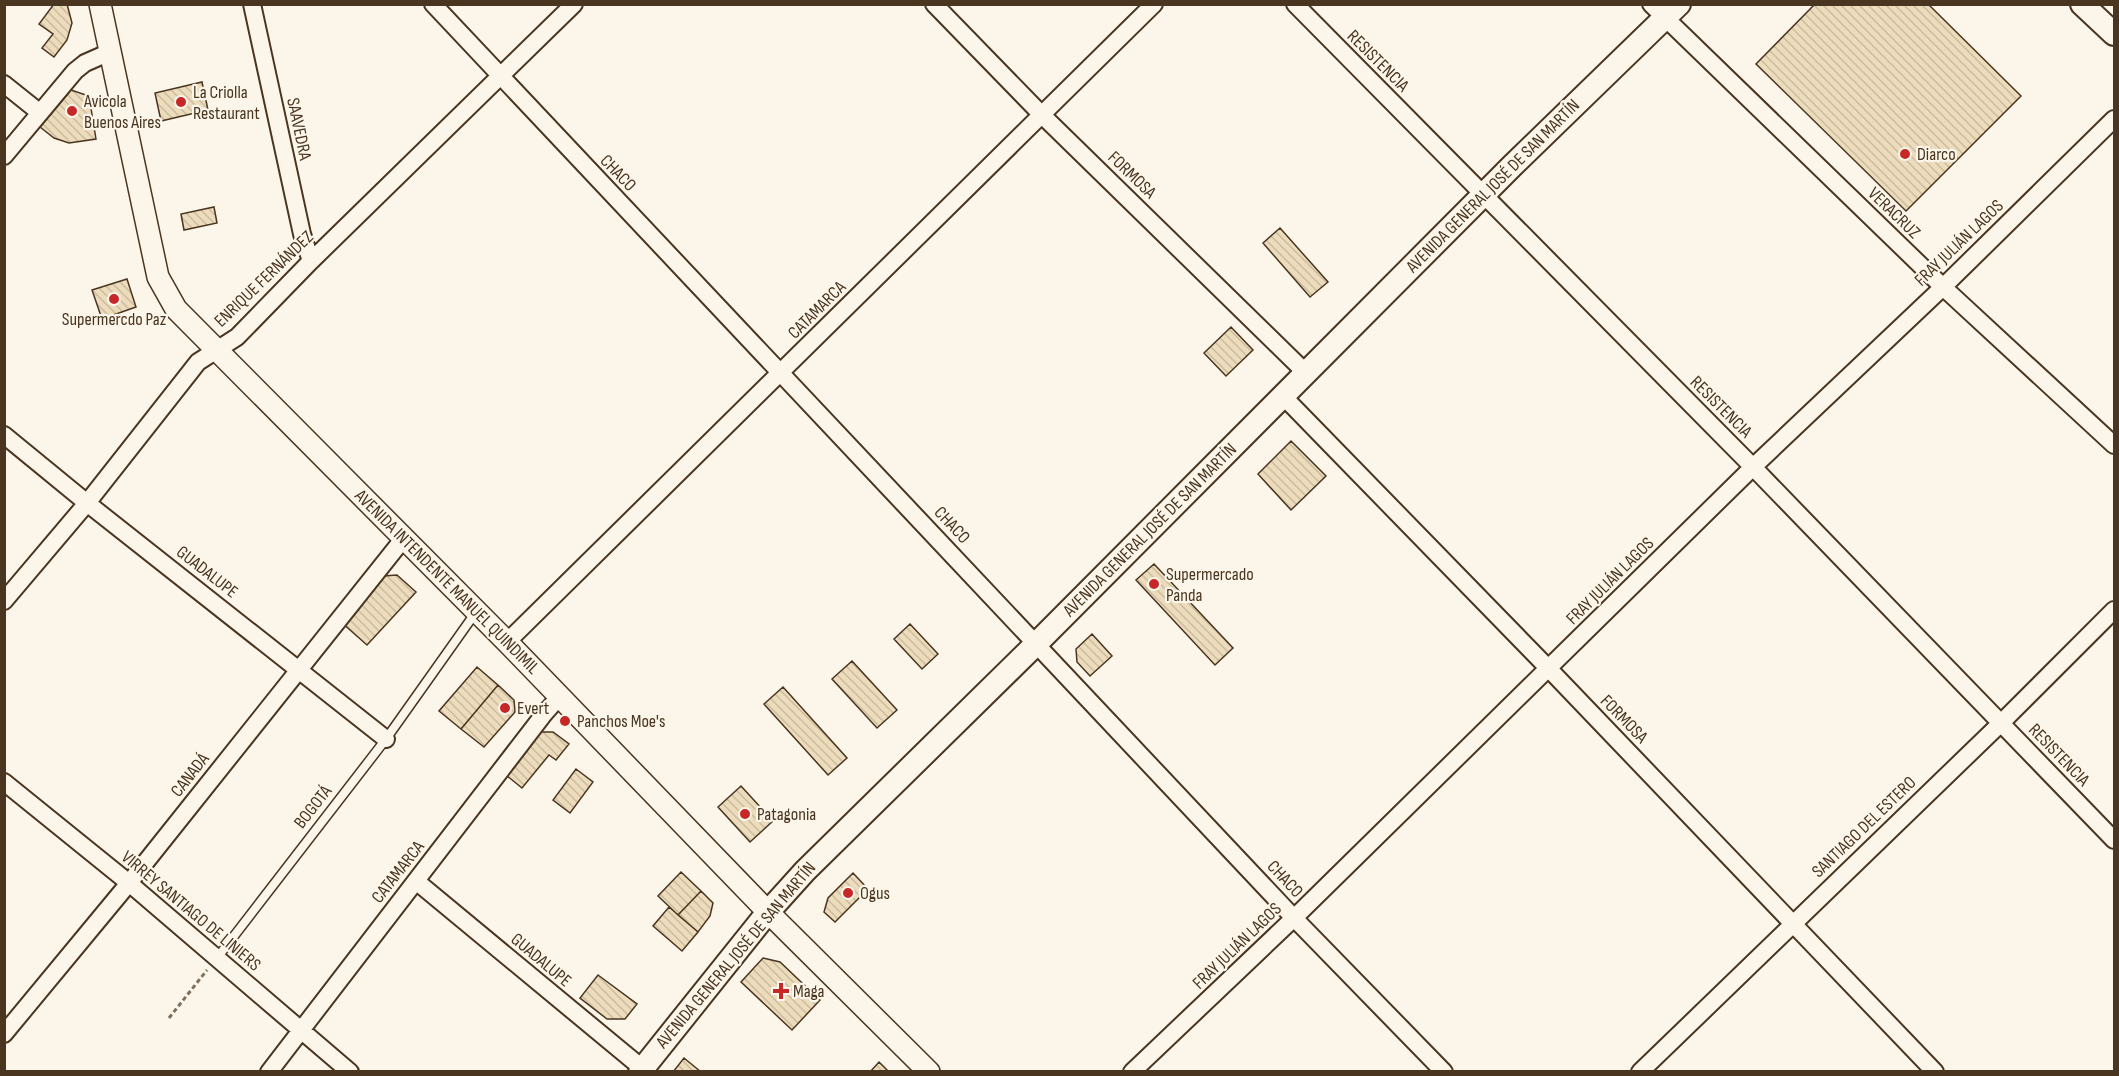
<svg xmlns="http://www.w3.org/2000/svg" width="2119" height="1076" font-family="'Sofia Sans Condensed',sans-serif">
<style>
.building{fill:url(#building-back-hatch);stroke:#4a3520;stroke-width:1.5}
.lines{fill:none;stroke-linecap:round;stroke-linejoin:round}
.service-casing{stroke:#4a3520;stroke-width:11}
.minor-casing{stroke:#4a3520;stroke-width:20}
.tertiary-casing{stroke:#4a3520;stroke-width:24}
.secondary-casing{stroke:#4a3520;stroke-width:26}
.path{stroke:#7f6f5c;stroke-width:3;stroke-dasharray:4.5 3;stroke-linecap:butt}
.service{stroke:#fbf6e9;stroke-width:8}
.minor{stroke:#fbf6e9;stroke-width:16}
.tertiary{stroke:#fbf6e9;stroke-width:21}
.secondary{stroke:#fbf6e9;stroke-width:22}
.poi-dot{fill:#c62828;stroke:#fbf6e9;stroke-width:2}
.labels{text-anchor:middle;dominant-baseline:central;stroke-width:4.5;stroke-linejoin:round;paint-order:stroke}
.street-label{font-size:18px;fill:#4a3520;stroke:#fbf6e9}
.poi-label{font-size:18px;fill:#4a3520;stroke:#fbf6e9;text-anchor:start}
</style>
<defs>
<pattern id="building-back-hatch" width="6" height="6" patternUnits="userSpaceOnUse" patternTransform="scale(1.5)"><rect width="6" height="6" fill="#ecdcbc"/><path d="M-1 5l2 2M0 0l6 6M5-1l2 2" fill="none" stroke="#ccbda1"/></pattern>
</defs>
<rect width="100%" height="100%" fill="#fbf6e9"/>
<path class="building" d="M 54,4 L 67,4 L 72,23 L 67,40 L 54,57 L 42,48 L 53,34 L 39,24 Z
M 1815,4 L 1928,4 L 2021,96 L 1906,211 L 1756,64 Z
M 202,82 L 208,110 L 161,121 L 155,93 Z
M 71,90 L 89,96 L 96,139 L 69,143 L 54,138 L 40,127 Z
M 214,207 L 217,223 L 184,230 L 181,214 Z
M 1280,228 L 1328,282 L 1310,297 L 1263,243 Z
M 127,279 L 136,307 L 102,319 L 92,290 Z
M 1231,327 L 1253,350 L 1226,376 L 1204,353 Z
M 1291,441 L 1326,476 L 1291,510 L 1258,474 Z
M 1154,564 L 1233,648 L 1215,665 L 1136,580 Z
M 397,575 L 416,592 L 367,645 L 341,622 L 383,576 Z
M 910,624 L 938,654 L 922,669 L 894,639 Z
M 1092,634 L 1112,656 L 1090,676 L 1077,662 L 1076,649 Z
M 852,661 L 897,710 L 877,728 L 832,679 Z
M 477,667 L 498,685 L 461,729 L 439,711 Z
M 498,685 L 514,700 L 515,712 L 484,747 L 461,729 Z
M 783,687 L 847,758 L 828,775 L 764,704 Z
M 541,732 L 553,732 L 569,744 L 556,760 L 549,755 L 522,788 L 506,775 Z
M 576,769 L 593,782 L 570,813 L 553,800 Z
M 741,786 L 773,821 L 750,842 L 718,807 Z
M 681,872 L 701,891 L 678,915 L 658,896 Z
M 853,873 L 868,889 L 835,922 L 824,912 L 828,898 Z
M 701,891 L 713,903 L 710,916 L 698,932 L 678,915 Z
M 669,907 L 698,932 L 682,951 L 653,926 Z
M 763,958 L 780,962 L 820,1000 L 792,1030 L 741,982 Z
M 598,975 L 637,1004 L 625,1019 L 607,1019 L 580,998 Z
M 684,1058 L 701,1072 L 673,1072 Z
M 879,1062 L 889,1072 L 870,1072 Z"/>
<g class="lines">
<defs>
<path id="service" d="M 217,958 L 386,739 L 476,612"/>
<path id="minor" d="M 252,4 L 302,234 L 311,261
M 433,4 L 1294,918 L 1444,1072
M 934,4 L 1041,114 L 1305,372
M 1295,4 L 1753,467 L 2114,840
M 1651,4 L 1943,287 L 2114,445
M 4,84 L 39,112
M 4,156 L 75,71 L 85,63 L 110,52
M 1282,395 L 1549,669 L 1935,1072
M 4,435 L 87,503 L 386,739
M 4,601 L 87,503 L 198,362 L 237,337 L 311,261 L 574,4
M 507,642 L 1154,4
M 4,782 L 129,883 L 350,1072
M 416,881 L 642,1068
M 4,1034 L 129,883 L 404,538
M 269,1072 L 544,714 L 559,697
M 1132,1072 L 1294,918 L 1753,467 L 1943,287 L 2114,119
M 1640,1072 L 2001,723 L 2114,610"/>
<path id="tertiary" d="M 100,4 L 158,277 L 176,309 L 507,642 L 768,912 L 929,1072"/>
<path id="secondary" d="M 2082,4 L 2114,34
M 640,1072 L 768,912 L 805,871 L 1036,644 L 1512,166 L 1679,4"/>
</defs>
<use href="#service" class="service-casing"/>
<use href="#minor" class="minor-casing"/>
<use href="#tertiary" class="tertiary-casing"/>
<use href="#secondary" class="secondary-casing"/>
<path class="path" d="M 169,1018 L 207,970"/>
<use href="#service" class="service"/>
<use href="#minor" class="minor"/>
<use href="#tertiary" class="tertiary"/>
<use href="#secondary" class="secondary"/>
</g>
<g class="poi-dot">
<circle cx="181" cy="102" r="6"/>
<circle cx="72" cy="111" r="6"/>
<circle cx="1905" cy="154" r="6"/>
<circle cx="114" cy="299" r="6"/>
<circle cx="1154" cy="584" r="6"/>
<circle cx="505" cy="708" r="6"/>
<circle cx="565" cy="721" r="6"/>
<circle cx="745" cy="814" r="6"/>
<circle cx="848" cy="893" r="6"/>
<path d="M778 982h6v6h6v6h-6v6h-6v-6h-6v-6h6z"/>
</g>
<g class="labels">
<g class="street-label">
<text transform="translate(1378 61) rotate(45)">RESISTENCIA</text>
<text transform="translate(299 129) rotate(78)">SAAVEDRA</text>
<text transform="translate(618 173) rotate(46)">CHACO</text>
<text transform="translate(1132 175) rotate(44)">FORMOSA</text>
<text transform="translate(1493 186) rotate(-45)">AVENIDA GENERAL JOSÉ DE SAN MARTÍN</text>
<text transform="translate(1894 213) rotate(44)">VERACRUZ</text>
<text transform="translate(1959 243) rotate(-44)">FRAY JULIÁN LAGOS</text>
<text transform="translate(264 279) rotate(-44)">ENRIQUE FERNÁNDEZ</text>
<text transform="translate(817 310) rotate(-45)">CATAMARCA</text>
<text transform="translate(1721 407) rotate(45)">RESISTENCIA</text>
<text transform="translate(952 525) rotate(47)">CHACO</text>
<text transform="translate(1150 530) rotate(-45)">AVENIDA GENERAL JOSÉ DE SAN MARTÍN</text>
<text transform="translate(207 572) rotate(38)">GUADALUPE</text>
<text transform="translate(1610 581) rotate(-45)">FRAY JULIÁN LAGOS</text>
<text transform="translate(447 582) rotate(45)">AVENIDA INTENDENTE MANUEL QUINDIMIL</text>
<text transform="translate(1624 719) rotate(46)">FORMOSA</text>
<text transform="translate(2059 755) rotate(46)">RESISTENCIA</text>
<text transform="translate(190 775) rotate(-52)">CANADÁ</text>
<text transform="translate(313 807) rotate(-52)">BOGOTÁ</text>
<text transform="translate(1864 827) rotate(-44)">SANTIAGO DEL ESTERO</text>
<text transform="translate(398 872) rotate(-52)">CATAMARCA</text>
<text transform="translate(1285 879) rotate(47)">CHACO</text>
<text transform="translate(191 911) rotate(40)">VIRREY SANTIAGO DE LINIERS</text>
<text transform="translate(1237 946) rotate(-44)">FRAY JULIÁN LAGOS</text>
<text transform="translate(736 955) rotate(-50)">AVENIDA GENERAL JOSÉ DE SAN MARTÍN</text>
<text transform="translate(541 960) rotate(40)">GUADALUPE</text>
</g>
<g class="poi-label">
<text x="193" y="92">La Criolla<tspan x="193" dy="21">Restaurant</tspan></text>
<text x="84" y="101">Avicola<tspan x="84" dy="21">Buenos Aires</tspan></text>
<text x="1917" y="154">Diarco</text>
<text x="114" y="319" text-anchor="middle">Supermercdo Paz</text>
<text x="1166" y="574">Supermercado<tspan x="1166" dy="21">Panda</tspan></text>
<text x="517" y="708">Evert</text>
<text x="577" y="721">Panchos Moe's</text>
<text x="757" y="814">Patagonia</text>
<text x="860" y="893">Ogus</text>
<text x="793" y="991">Maga</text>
</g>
</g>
<rect width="2119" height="1076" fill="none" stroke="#4a3520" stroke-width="12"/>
</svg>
